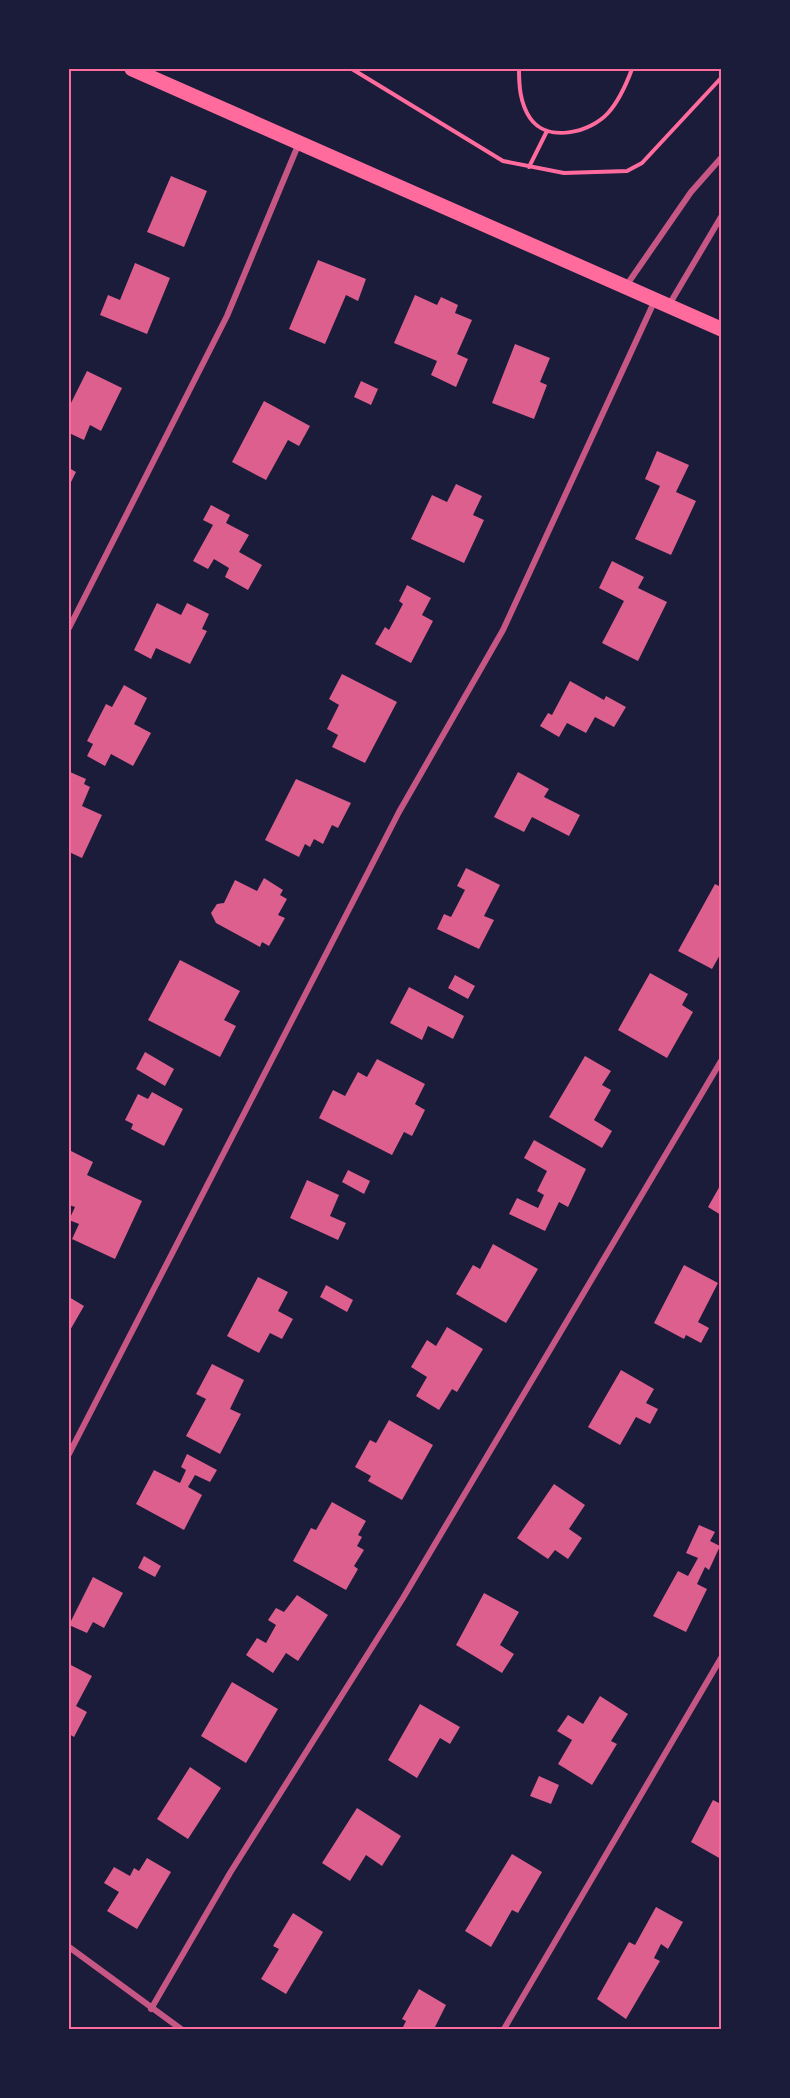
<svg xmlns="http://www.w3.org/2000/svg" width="790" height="2098" font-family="Jost,sans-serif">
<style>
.building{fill:#dd5f8e}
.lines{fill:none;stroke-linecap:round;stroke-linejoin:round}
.path{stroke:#ff6b9d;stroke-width:4}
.minor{stroke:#c65784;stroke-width:6}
.primary{stroke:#ff6b9d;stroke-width:15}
.neatline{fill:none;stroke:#ff6b9d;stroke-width:2}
</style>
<rect width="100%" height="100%" fill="#1b1b3a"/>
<path class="building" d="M 171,176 L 207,191 L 184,247 L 147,232 Z
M 318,260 L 366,279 L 358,301 L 346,295 L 325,344 L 289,329 Z
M 135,263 L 170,278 L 147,334 L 100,315 L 108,295 L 120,300 Z
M 415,295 L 437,305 L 441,297 L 458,305 L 455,313 L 472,320 L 457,354 L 468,359 L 456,387 L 431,375 L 437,361 L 394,343 Z
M 515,344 L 550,358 L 540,382 L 547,385 L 534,419 L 492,403 Z
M 87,371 L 122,388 L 101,431 L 90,425 L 84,440 L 69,433 L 69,402 L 71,403 Z
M 361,381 L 378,389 L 371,405 L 354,397 Z
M 264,401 L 310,426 L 299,446 L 288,440 L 266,480 L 232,462 Z
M 657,451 L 689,465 L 676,492 L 696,501 L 671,555 L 635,539 L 660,486 L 645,479 Z
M 69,468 L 76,472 L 69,486 Z
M 456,484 L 482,496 L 473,515 L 484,520 L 464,563 L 411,539 L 432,495 L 447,502 Z
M 211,505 L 230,515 L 226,523 L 249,535 L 239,552 L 262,565 L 248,590 L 225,577 L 229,568 L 214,559 L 208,569 L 193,561 L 213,525 L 203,520 Z
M 612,561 L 644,577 L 638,588 L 667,602 L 638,661 L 602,643 L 624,601 L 599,588 Z
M 407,585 L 431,598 L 422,615 L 433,621 L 411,663 L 375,644 L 385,627 L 389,630 L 403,604 L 399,601 Z
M 157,603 L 181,615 L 187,603 L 209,614 L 202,629 L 207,631 L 190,664 L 156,648 L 151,659 L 134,650 Z
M 342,674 L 397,702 L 365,763 L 332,747 L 338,735 L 327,729 L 339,705 L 329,699 Z
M 570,681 L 604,700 L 606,696 L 626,707 L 614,727 L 595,717 L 586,733 L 567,723 L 559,737 L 540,726 L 548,713 L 552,715 Z
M 124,685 L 147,698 L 134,724 L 151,733 L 133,766 L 111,754 L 105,766 L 87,756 L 93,744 L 87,741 L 106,704 L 112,707 Z
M 70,772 L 86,779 L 84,784 L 90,787 L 82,806 L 102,815 L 82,858 L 69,852 Z
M 518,772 L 549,789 L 544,797 L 580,815 L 569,836 L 532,817 L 524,832 L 494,817 Z
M 296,779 L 351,803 L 338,828 L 332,825 L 323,844 L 314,839 L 310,847 L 305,844 L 299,857 L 265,840 Z
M 466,868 L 500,885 L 484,916 L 494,920 L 479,949 L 437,929 L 444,914 L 451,917 L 465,890 L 457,886 Z
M 264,878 L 283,890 L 280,895 L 287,899 L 278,915 L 285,918 L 269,946 L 262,942 L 260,947 L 216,923 L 211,913 L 217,904 L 224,903 L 235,880 L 257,891 Z
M 715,884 L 721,887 L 721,953 L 712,969 L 678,951 Z
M 180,960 L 240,991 L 224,1020 L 236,1026 L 220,1057 L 148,1020 Z
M 650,973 L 688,994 L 682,1005 L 693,1012 L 667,1058 L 618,1030 Z
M 455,975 L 475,986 L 468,999 L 448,988 Z
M 409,987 L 464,1016 L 453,1039 L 428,1026 L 422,1040 L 390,1023 Z
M 145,1052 L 174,1069 L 165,1086 L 136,1069 Z
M 585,1056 L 611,1071 L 602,1085 L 611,1090 L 594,1120 L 612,1131 L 602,1148 L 549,1117 Z
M 377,1059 L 425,1084 L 415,1104 L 425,1110 L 412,1136 L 404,1132 L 392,1155 L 319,1118 L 333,1090 L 345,1096 L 358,1072 L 367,1077 Z
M 152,1092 L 183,1109 L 164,1146 L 131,1129 L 133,1124 L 125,1120 L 138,1094 L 148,1099 Z
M 534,1140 L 586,1169 L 568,1207 L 559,1202 L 545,1231 L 509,1214 L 517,1198 L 538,1208 L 544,1195 L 537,1191 L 547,1171 L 524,1158 Z
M 69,1150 L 93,1162 L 87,1175 L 142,1201 L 115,1259 L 72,1239 L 79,1224 L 69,1220 L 75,1207 L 69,1205 L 71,1186 L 69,1185 Z
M 348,1170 L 370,1181 L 364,1194 L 342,1182 Z
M 307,1180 L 339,1195 L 330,1216 L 346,1223 L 338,1240 L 290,1218 Z
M 721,1184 L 721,1215 L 708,1207 Z
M 493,1244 L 538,1269 L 506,1323 L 456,1294 L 473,1265 L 480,1269 Z
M 684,1265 L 718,1283 L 698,1322 L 709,1328 L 701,1343 L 686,1335 L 684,1339 L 654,1323 Z
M 258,1277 L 288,1292 L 278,1311 L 293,1319 L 282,1339 L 270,1333 L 259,1353 L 227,1336 Z
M 326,1285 L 353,1300 L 347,1312 L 320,1297 Z
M 69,1297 L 84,1306 L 69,1332 Z
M 447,1327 L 483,1349 L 457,1392 L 452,1389 L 439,1410 L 416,1396 L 427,1377 L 411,1367 L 427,1340 L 436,1346 Z
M 212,1364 L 244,1380 L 230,1409 L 241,1414 L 220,1454 L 186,1436 L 206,1399 L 196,1394 Z
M 621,1370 L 654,1389 L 646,1403 L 658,1409 L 650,1424 L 636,1417 L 620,1445 L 588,1427 Z
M 389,1420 L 433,1445 L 402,1500 L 368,1481 L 371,1476 L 355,1467 L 370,1440 L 376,1443 Z
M 187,1454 L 217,1470 L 210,1482 L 195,1475 L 188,1487 L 202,1495 L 184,1530 L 136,1504 L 154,1470 L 180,1483 L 186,1470 L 181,1467 Z
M 554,1484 L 585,1505 L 569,1529 L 582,1538 L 568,1559 L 555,1550 L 548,1559 L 517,1538 Z
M 332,1502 L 366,1521 L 358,1535 L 362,1537 L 357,1546 L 364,1550 L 354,1566 L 358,1569 L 346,1590 L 293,1561 L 311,1528 L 316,1530 Z
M 699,1525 L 715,1532 L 710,1541 L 720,1546 L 709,1570 L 705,1567 L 697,1584 L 707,1589 L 686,1632 L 653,1616 L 678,1571 L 688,1576 L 698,1558 L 686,1553 Z
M 144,1556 L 161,1566 L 155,1577 L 138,1568 Z
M 93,1577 L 123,1593 L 104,1628 L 93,1622 L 87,1633 L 69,1625 Z
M 484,1593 L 519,1612 L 500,1645 L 514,1654 L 502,1673 L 456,1645 Z
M 297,1595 L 328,1615 L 298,1661 L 286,1653 L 273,1673 L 246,1655 L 257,1638 L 266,1643 L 276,1625 L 268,1620 L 276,1608 L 284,1612 Z
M 69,1664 L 92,1676 L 76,1706 L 87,1712 L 74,1737 L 69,1734 Z
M 232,1682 L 278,1709 L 246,1763 L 201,1736 Z
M 600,1696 L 628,1714 L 611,1741 L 617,1744 L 592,1785 L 558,1764 L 572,1740 L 557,1731 L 568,1715 L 583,1724 Z
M 420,1704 L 460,1727 L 450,1744 L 440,1738 L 417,1778 L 388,1760 Z
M 190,1767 L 221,1788 L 188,1839 L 157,1819 Z
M 539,1776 L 559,1785 L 551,1804 L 530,1796 Z
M 713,1800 L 719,1803 L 721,1800 L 721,1859 L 691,1842 Z
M 357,1808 L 401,1836 L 382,1866 L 366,1855 L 350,1881 L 322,1863 Z
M 512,1854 L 542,1872 L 518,1913 L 512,1910 L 491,1947 L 465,1931 Z
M 147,1858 L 171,1872 L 137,1929 L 107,1911 L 119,1892 L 104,1883 L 114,1867 L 130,1876 L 134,1868 L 139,1871 Z
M 656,1907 L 683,1922 L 668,1949 L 661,1944 L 654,1958 L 660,1961 L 626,2019 L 597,1999 L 629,1942 L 635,1945 Z
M 293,1913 L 323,1932 L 286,1994 L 261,1979 L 279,1949 L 273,1946 Z
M 419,1989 L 446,2005 L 434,2029 L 402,2029 L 406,2021 L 402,2019 Z"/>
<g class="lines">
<path class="path" d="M 352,69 L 503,161 L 564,173 L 627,171 L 642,163 L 721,78
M 519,69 C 519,86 520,103 530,118 C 547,143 590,133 608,113 C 619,101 626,85 632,69
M 529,167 L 547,131"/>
<path class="minor" d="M 626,286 L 691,192 L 721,158
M 669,305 L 721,217
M 69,628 L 227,316 L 299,143
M 69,1454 L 399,812 L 503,630 L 655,300
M 69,1947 L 181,2029
M 151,2009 L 230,1873 L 403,1598 L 721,1061
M 504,2029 L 721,1658"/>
<path class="primary" d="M 132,69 L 721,329"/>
</g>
<rect width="790" height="2098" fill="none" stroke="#1b1b3a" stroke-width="141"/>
<rect x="70" y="70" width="650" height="1958" class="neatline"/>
</svg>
